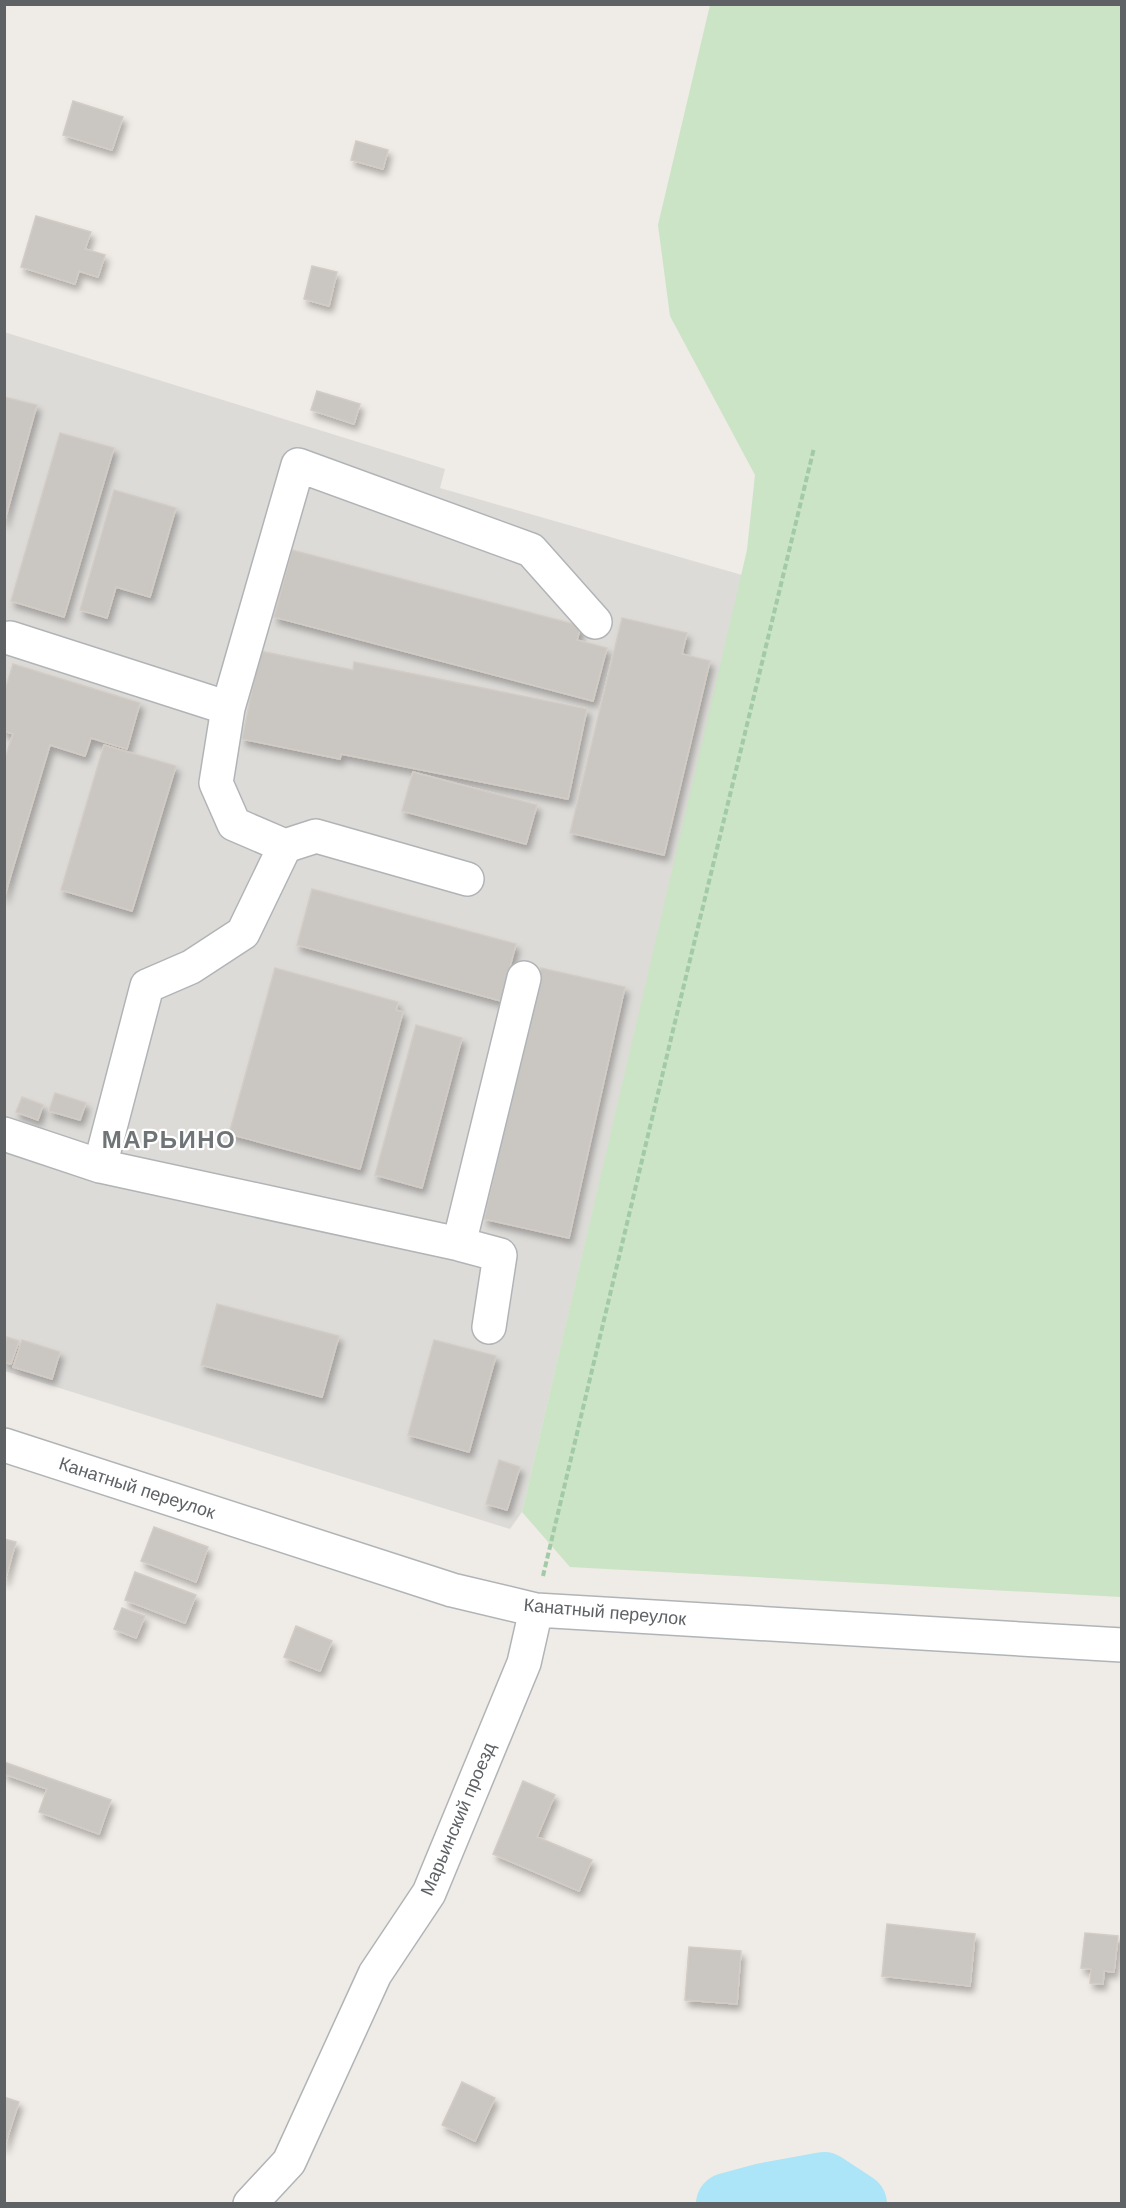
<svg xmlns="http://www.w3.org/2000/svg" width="1126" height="2208" font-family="Helvetica,sans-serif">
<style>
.industrial{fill:#dddbd8}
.green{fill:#cae4c5}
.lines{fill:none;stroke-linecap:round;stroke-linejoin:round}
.river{stroke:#ace4f8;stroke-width:62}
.building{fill:#cac6c2;stroke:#d3ccc5;stroke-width:1.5;filter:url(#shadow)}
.minor-casing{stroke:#b1b4b7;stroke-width:36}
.path{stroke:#a2caa6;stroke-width:4;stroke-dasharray:6 3;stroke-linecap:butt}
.minor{stroke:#fff;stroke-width:33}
.labels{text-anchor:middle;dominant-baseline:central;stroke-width:4.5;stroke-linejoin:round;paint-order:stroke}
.street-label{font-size:18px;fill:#5e6265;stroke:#fff}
.district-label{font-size:24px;font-weight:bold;letter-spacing:1.5px;fill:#6f7477;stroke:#fff}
</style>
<defs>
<filter id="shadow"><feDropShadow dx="3.5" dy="6" stdDeviation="3" flood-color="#0004"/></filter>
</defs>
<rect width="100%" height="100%" fill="#efebe6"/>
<path class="industrial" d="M 4,332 L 445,469 L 440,488 L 742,575 L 522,1512 L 510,1529 L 5,1371 Z"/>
<path class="green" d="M 710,5 L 1121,5 L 1121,1597 L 570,1567 L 522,1512 L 747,550 L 755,475 L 670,316 L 658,225 Z"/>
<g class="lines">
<path class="river" d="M 727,2204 L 764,2194 L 824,2183 L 856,2204"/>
</g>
<path class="building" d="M 73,101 L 123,117 L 112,150 L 63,135 Z
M 356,141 L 388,150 L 383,169 L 351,160 Z
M 36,216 L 91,232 L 85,249 L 105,255 L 98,277 L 79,271 L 75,284 L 21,267 Z
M 312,266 L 337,272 L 329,306 L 304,299 Z
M 317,391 L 360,404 L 354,424 L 311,410 Z
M 4,397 L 37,405 L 4,523 Z
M 60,433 L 114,448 L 64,617 L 11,601 Z
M 114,490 L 176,508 L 150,597 L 116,587 L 107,618 L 80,610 Z
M 292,550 L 581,626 L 577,640 L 607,648 L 593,701 L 274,617 Z
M 622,618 L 687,633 L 682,654 L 710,661 L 664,855 L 570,833 Z
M 260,651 L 353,670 L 354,662 L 587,709 L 568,799 L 341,754 L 340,759 L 242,739 Z
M 13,664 L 140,703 L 127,749 L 91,738 L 85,756 L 50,745 L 4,898 L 4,761 L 13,734 L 4,731 L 4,693 Z
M 104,745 L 176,766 L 132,911 L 61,890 Z
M 413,772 L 537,805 L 526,844 L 402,811 Z
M 312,889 L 516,944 L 501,1001 L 297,945 Z
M 275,968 L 398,1002 L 396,1010 L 403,1012 L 360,1169 L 229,1134 Z
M 541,968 L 625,987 L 569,1238 L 484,1219 Z
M 416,1025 L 462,1038 L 422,1188 L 375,1175 Z
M 55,1093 L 86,1103 L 80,1120 L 49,1111 Z
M 22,1097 L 43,1105 L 38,1120 L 16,1112 Z
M 217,1304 L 339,1336 L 322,1397 L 201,1365 Z
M 7,1337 L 19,1341 L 11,1364 L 4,1362 L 4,1345 Z
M 22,1340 L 60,1352 L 52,1379 L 13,1367 Z
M 434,1340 L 496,1356 L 469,1452 L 408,1435 Z
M 499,1460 L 520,1467 L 507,1510 L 486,1504 Z
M 154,1527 L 208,1547 L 196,1582 L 141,1561 Z
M 4,1539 L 16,1542 L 5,1580 L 4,1580 Z
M 135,1572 L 196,1595 L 185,1623 L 125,1600 Z
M 122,1608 L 145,1616 L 136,1638 L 114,1629 Z
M 296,1626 L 332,1641 L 320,1671 L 284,1657 Z
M 4,1762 L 111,1800 L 99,1834 L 39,1812 L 47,1789 L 4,1774 Z
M 523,1781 L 555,1795 L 537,1837 L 592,1860 L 579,1891 L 493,1854 Z
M 887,1924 L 975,1934 L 970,1986 L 882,1976 Z
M 1085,1933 L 1118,1936 L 1114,1972 L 1104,1971 L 1103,1984 L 1090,1983 L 1091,1969 L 1081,1968 Z
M 689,1947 L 741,1951 L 737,2004 L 685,2000 Z
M 462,2082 L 495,2098 L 475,2141 L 442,2125 Z
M 4,2097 L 19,2102 L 4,2148 Z"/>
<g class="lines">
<defs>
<path id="minor" d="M 10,638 L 228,708
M 285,846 L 234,824 L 216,783 L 228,708 L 298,465 L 531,550 L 595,622
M 4,1134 L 100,1166 L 459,1244 L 500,1255 L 489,1327
M 100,1166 L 147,986 L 191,967 L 243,933 L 285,846 L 316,836 L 467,879
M 459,1244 L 524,978
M 4,1445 L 452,1590 L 536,1610 L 1122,1645
M 250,2204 L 289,2162 L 375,1974 L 429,1893 L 524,1663 L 536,1610"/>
</defs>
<use href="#minor" class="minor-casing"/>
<path class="path" d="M 543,1576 L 674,1026 L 814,448"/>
<use href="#minor" class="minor"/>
</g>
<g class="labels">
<g class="street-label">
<text transform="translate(137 1488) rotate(18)">Канатный переулок</text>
<text transform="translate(605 1612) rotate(5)">Канатный переулок</text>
<text transform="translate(458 1819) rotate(-67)">Марьинский проезд</text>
</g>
<g class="district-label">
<text x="169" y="1139">МАРЬИНО</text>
</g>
</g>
<rect width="1126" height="2208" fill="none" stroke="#5e6265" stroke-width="12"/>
</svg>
